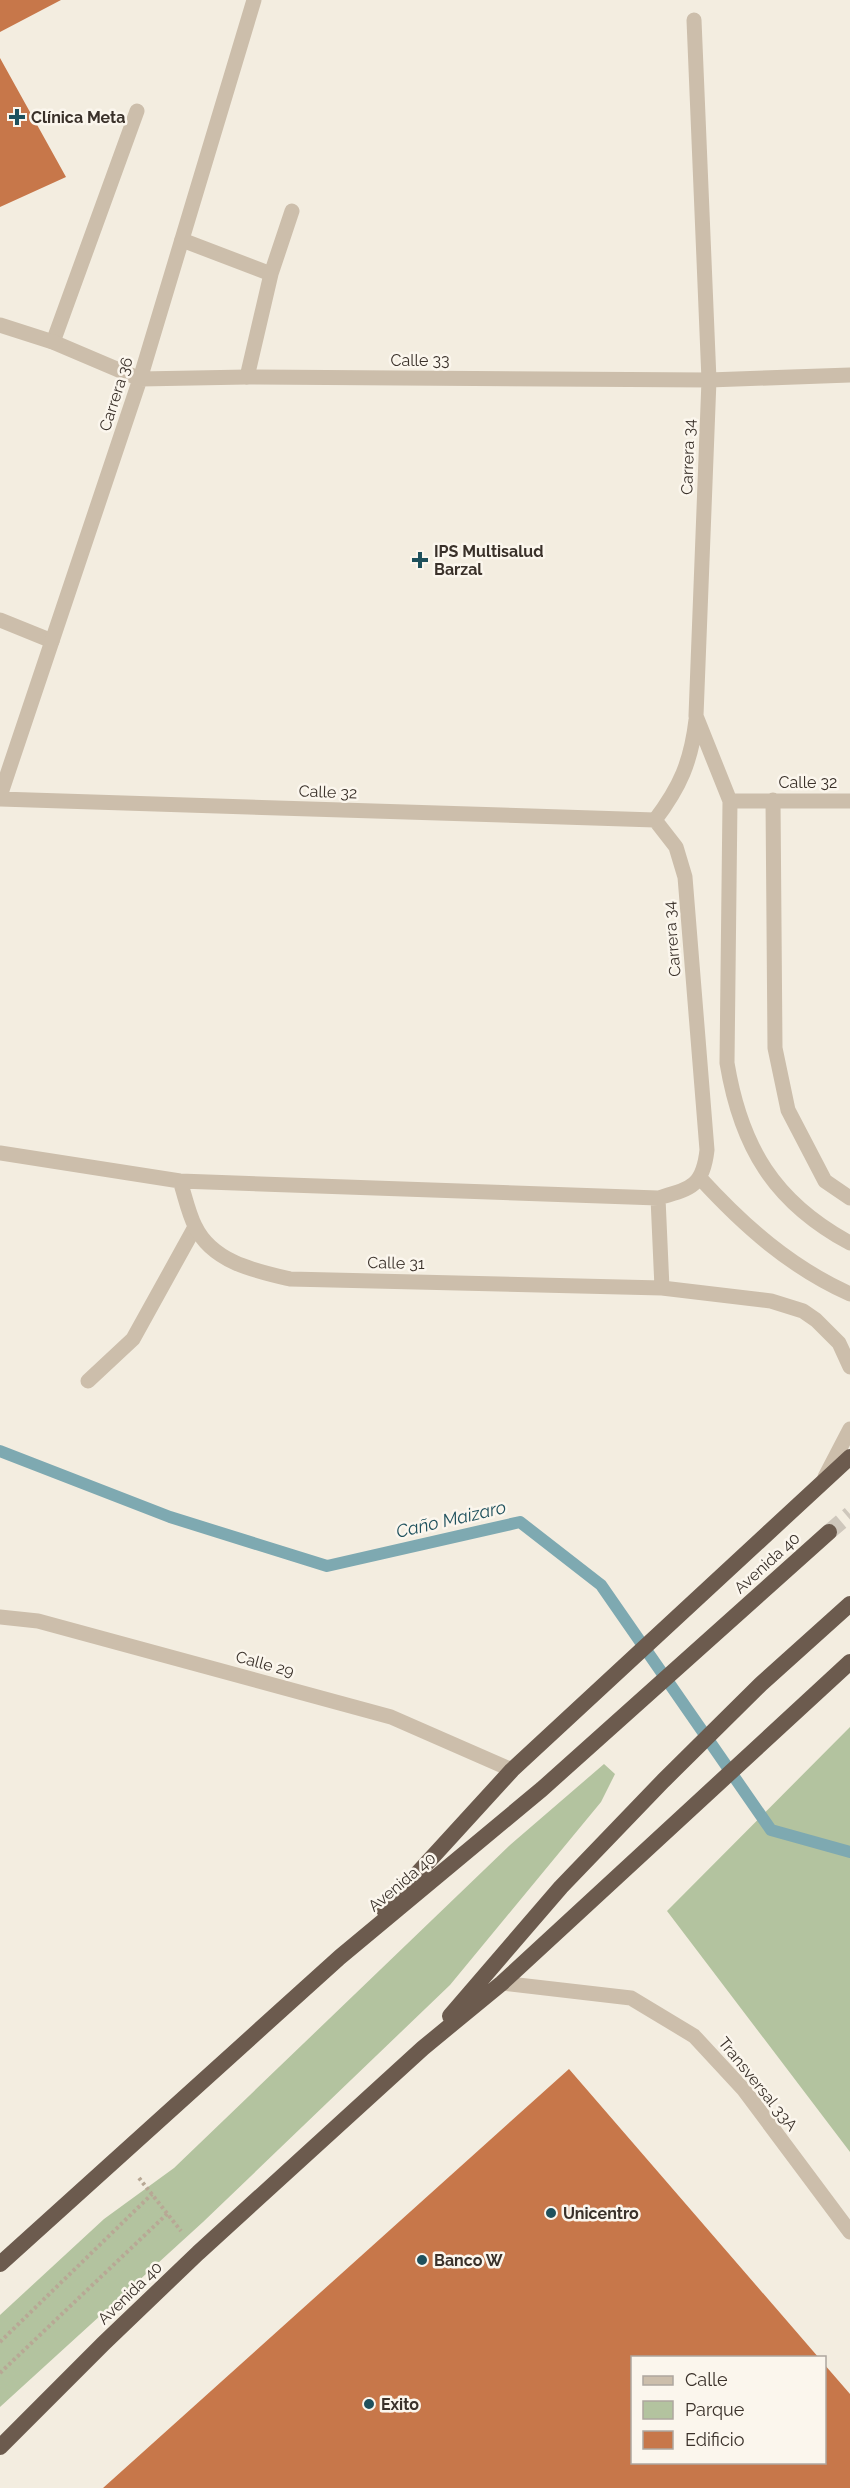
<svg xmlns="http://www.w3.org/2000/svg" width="850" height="2488" font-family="Raleway,sans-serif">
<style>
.green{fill:#b3c39f}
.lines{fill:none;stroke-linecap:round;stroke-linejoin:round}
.stream{stroke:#7ea9b1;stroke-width:12}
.building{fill:#c7774a}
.trunk-tunnel{stroke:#cec7bc;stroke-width:16;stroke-dasharray:16 8;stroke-linecap:butt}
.path{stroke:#b8a895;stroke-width:4;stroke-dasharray:3 3;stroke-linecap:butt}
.service{stroke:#ccbeab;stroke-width:15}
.minor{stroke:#ccbeab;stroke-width:15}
.trunk{stroke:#6c5b4e;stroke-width:16}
.poi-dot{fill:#1f515d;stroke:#fbf6ed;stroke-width:2}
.labels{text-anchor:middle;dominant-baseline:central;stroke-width:5;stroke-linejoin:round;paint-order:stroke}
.poi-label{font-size:16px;font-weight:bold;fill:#3a312a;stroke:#fbf6ed;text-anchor:start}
.street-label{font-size:16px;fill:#3a312a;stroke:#fbf6ed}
.water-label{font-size:18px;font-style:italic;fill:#1f515d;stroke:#fbf6ed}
</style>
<rect width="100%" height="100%" fill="#f3ede0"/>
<path class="green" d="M 850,1727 L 850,2152 L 667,1911 Z
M 604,1764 L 615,1774 L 601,1802 L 450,1985 L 203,2222 L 0,2407 L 0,2315 L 104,2219 L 174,2168 L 510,1845 Z"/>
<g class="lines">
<path class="stream" d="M 0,1451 L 170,1517 L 327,1566 L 520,1522 L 601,1585 L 771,1830 L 850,1852"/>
</g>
<path class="building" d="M 0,0 L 61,0 L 0,32 Z
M 0,58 L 66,177 L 0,207 Z
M 569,2069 L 819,2358 L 632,2358 L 632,2462 L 824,2462 L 824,2364 L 850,2394 L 850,2488 L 103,2488 Z"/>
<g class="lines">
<path class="trunk-tunnel" d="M 829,1532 L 850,1514"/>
<path class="path" d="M 139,2178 L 181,2231
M 0,2342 L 152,2194
M 0,2373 L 168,2213"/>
<path class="service" d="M 694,20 L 709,380
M 182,240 L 271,274
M 53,342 L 137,111
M 247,377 L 271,274 L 292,211
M 0,620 L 52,641
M 88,1381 L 133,1339 L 195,1227"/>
<path class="minor" d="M 0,325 L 53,342 L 140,379 L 247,377 L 709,380 L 850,375
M 709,380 L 696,716 L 730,801 L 727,1063 C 741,1147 774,1202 850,1243
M 0,796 L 140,379 L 254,0
M 0,799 L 655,820
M 773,800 L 775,1048 L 788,1110 L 825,1181 L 850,1198
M 730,801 L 850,801
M 655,820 C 680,787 691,762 696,720
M 0,1153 L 180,1181 L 658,1198 C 690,1189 703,1187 707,1150 L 685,877 L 676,847 L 655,820
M 700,1178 C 744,1226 790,1267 850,1294
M 180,1181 C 185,1196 188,1212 195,1226 C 212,1262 255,1271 290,1279 L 662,1288 L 771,1301 L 803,1311 L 816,1320 L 839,1343 L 850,1367
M 658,1198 L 662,1288
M 825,1477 L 850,1429
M 0,1617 L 38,1621 L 391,1717 L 512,1770
M 502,1983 L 631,1998 L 694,2036 L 744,2090 L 850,2232"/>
<path class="trunk" d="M 384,1910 L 512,1770 L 850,1457
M 450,2016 L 561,1887 L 663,1781 L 761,1684 L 850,1604
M 0,2264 L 340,1957 L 542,1789 L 829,1532
M 0,2447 L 104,2343 L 198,2253 L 423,2048 L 502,1983 L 850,1662"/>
</g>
<g class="poi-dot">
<path d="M14 108h6v6h6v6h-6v6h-6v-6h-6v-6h6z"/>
<path d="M417 551h6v6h6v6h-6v6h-6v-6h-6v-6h6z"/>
<circle cx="551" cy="2213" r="6"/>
<circle cx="422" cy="2260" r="6"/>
<circle cx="369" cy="2404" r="6"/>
</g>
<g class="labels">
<g class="poi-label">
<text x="31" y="117">Clínica Meta</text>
<text x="434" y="551">IPS Multisalud<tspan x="434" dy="18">Barzal</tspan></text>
<text x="563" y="2213">Unicentro</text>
<text x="434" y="2260">Banco W</text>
<text x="381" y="2404">Exito</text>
</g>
<g class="street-label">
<text x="420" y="360">Calle 33</text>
<text transform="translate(116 394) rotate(-72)">Carrera 36</text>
<text transform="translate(688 457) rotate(-88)">Carrera 34</text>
<text x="808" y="782">Calle 32</text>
<text transform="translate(328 792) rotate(2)">Calle 32</text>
<text transform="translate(672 939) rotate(-95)">Carrera 34</text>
<text transform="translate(396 1263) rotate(1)">Calle 31</text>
<text transform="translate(767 1563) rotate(-42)">Avenida 40</text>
<text transform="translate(265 1664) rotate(15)">Calle 29</text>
<text transform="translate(402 1882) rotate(-40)">Avenida 40</text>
<text transform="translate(758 2084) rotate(51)">Transversal 33A</text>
<text transform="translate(130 2293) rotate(-44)">Avenida 40</text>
</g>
<g class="water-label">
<text transform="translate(451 1519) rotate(-13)">Caño Maizaro</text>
</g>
</g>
<rect x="631" y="2356" width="195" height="108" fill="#fbf6ed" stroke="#aea79f" stroke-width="1.5"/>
<rect x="643" y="2376" width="30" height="9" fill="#ccbeab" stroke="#aea79f" stroke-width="1.5"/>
<text x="685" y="2386" font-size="18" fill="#3a312a">Calle</text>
<rect x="643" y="2401" width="30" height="18" fill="#b3c39f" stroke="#aea79f" stroke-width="1.5"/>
<text x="685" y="2416" font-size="18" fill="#3a312a">Parque</text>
<rect x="643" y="2431" width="30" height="18" fill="#c7774a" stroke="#aea79f" stroke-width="1.5"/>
<text x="685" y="2446" font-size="18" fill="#3a312a">Edificio</text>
</svg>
